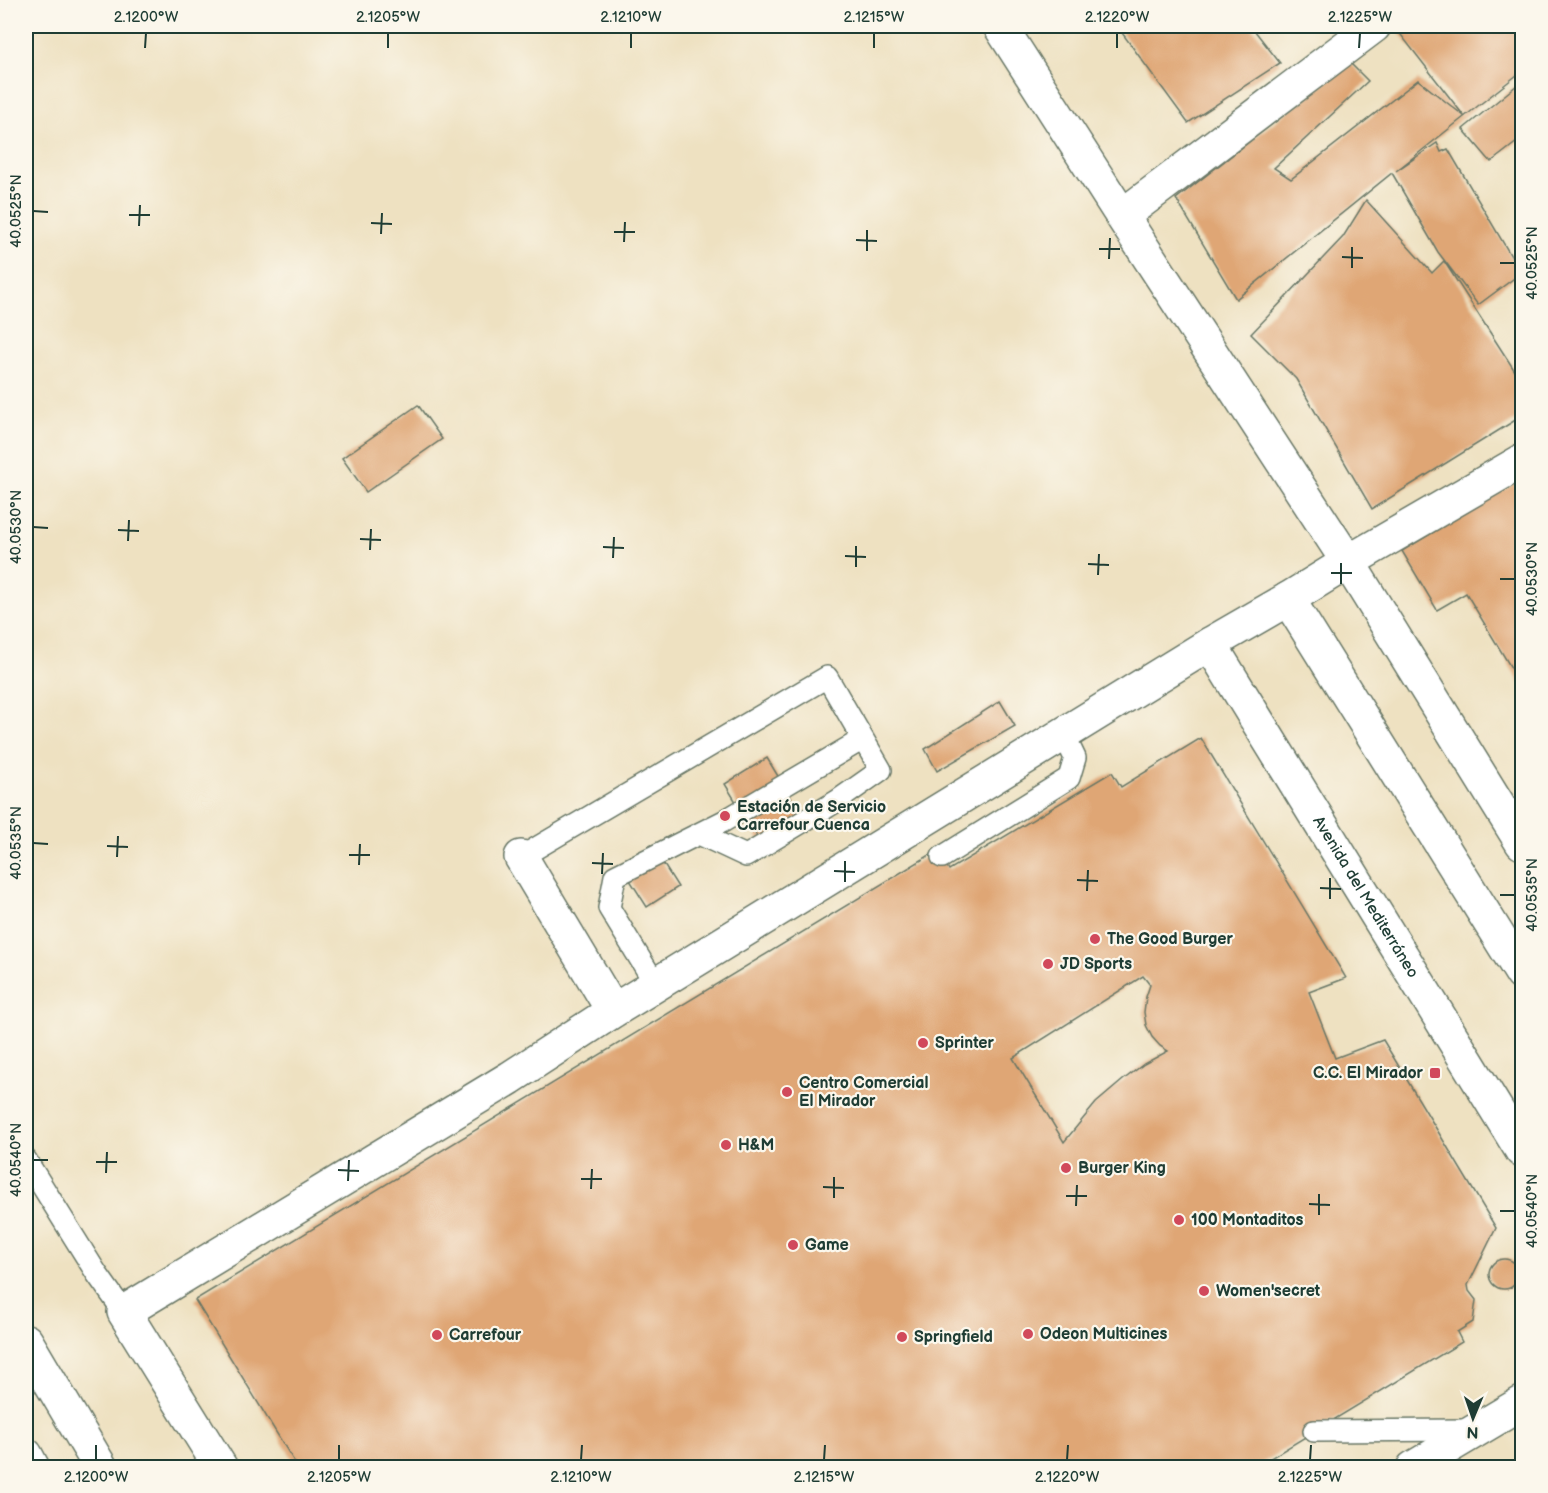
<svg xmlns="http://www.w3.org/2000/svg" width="1548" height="1493" font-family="'Balsamiq Sans',sans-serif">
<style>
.building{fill:#dfa674;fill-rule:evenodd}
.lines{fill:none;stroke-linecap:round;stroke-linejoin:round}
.service-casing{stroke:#677665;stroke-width:24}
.minor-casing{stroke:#677665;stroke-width:36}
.tertiary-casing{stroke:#677665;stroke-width:36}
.service{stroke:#fff;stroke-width:21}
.minor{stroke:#fff;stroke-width:33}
.tertiary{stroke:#fff;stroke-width:33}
.ticks{fill:none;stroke:#1f3d34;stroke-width:2}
.poi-dot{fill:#d1495b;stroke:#fbf7ec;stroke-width:2}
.labels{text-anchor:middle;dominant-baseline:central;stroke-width:4.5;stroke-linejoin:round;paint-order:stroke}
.poi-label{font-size:16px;font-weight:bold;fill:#1f3d34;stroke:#fbf7ec;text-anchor:start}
.street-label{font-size:16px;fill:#1f3d34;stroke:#fbf7ec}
.neatline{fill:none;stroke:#1f3d34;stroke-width:2}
.ticks-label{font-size:15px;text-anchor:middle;fill:#1f3d34}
</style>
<rect width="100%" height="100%" fill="#fbf7ec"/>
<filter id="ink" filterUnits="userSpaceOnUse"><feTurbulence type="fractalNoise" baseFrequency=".0167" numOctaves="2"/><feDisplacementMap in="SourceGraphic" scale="12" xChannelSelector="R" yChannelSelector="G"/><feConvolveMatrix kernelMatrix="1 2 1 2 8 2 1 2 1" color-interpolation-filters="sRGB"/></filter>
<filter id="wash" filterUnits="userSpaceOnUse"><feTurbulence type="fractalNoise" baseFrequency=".008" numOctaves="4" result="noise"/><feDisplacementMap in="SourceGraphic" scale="24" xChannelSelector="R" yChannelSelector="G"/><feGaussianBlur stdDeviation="1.35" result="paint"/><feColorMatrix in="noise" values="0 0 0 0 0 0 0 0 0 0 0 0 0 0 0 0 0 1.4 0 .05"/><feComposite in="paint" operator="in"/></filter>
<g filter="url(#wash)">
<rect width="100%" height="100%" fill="#eee1c1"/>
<g id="blocks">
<path class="building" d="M 1117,26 L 1251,26 L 1280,63 L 1188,123 Z
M 1405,26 L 1522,26 L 1522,71 L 1396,171 L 1437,143 L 1441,152 L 1448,149 L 1521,273 L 1478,305 L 1438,252 L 1392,173 L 1236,299 L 1176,199 L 1350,63 L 1368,81 L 1274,168 L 1291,179 L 1418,80 L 1464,116 L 1398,31 Z
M 1522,81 L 1522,138 L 1491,162 L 1463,129 Z
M 1366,200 L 1432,273 L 1444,261 L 1522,382 L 1522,416 L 1372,509 L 1296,379 L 1251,334 L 1343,237 Z
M 418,405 L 442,439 L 366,492 L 342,458 Z
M 1522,479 L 1522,686 L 1466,593 L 1437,610 L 1402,551 Z
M 1000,701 L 1015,726 L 937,771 L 925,749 Z
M 1201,738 L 1346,978 L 1309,992 L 1335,1058 L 1383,1040 L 1496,1228 L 1468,1285 L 1469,1291 L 1476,1300 L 1473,1322 L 1457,1332 L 1462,1342 L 1254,1468 L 298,1468 L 195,1300 L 938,850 L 949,870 L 1112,772 L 1121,787 ZM 1143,976 L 1150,985 L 1146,997 L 1144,1012 L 1146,1025 L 1152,1037 L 1160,1046 L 1168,1051 L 1144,1064 L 1123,1080 L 1096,1103 L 1064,1142 L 1013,1058 Z
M 767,758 L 808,826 L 766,851 L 725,784 Z
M 659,857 L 678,887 L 647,907 L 628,877 Z
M1489 1274a15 15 0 1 1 30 0a15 15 0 1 1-30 0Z"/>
</g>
</g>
<g filter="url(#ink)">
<use href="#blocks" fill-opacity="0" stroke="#677665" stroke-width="1.5"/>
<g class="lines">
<defs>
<path id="service" d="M 521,857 L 827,677 L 881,770 L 837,801 L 746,856 L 699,834
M 942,857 L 1069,778 L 1075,758 L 1063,733
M 656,985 L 609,908 L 615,876 L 724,821 L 863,739
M 26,1160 L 97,1274 L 124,1312
M 1314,1431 L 1472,1430"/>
<path id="minor" d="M 1000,26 L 1122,216 L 1348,562
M 1122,216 L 1374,26
M 521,857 L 613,1011
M 26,1341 L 101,1468
M 26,1455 L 33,1468
M 221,1468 L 124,1312 L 510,1078 L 613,1011 L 1210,644 L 1288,599 L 1348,562 L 1522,461
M 1413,1468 L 1522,1403"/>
<g id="tertiary">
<path d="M 1348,562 L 1522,843"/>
<path d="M 1288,599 L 1522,974"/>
<path id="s1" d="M 1210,644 L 1522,1151"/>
</g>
</defs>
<use href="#service" class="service-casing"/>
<use href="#minor" class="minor-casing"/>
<use href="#tertiary" class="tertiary-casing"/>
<use href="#service" class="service"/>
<use href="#minor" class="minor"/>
<use href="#tertiary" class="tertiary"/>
</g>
</g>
<path class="ticks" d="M 145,48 L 146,33M 388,48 L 388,33M 631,48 L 631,33M 874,48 L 874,33M 1117,48 L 1117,33M 1359,48 L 1360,33M 33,211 L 48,212M 129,215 L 150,215M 371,223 L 392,224M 139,226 L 140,205M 614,232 L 635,232M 381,234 L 382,213M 856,240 L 877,241M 624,242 L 625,222M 1099,249 L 1120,249M 867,251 L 867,230M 1342,257 L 1363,258M 1109,259 L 1110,238M 1500,263 L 1515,263M 1352,268 L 1352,247M 33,527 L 48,528M 118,530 L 139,531M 360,539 L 381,540M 128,541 L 129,520M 603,547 L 624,548M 370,550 L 371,529M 845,556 L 866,557M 613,558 L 614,537M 1088,564 L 1109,565M 856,567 L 856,546M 1331,573 L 1352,573M 1098,575 L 1099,554M 1500,579 L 1515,579M 1341,584 L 1341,563M 33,843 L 48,844M 107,846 L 128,847M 349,855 L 370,855M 117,857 L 118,836M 592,863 L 613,864M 359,865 L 360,844M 834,871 L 855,872M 602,874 L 603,853M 1077,880 L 1098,881M 845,882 L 845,861M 1320,888 L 1341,889M 1087,891 L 1088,870M 1500,895 L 1515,895M 1330,899 L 1330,878M 33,1160 L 48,1160M 96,1162 L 117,1162M 338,1170 L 359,1171M 106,1173 L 107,1152M 581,1179 L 602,1179M 348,1181 L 349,1160M 823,1187 L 844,1188M 591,1189 L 592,1169M 1066,1196 L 1087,1196M 834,1198 L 834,1177M 1309,1204 L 1330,1205M 1076,1206 L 1077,1185M 1500,1211 L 1515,1211M 1319,1215 L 1319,1194M 96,1460 L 96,1445M 339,1460 L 339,1445M 581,1460 L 582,1445M 824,1460 L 825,1445M 1067,1460 L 1068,1445M 1310,1460 L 1311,1445"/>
<g class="poi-dot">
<circle cx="725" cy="816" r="6"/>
<circle cx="1095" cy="939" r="6"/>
<circle cx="1048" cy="964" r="6"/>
<circle cx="923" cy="1043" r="6"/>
<rect x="1429" y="1067" width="12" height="12" rx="3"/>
<circle cx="787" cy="1092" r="6"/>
<circle cx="726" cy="1145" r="6"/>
<circle cx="1066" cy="1168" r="6"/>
<circle cx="1179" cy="1220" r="6"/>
<circle cx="793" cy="1245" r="6"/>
<circle cx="1204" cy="1291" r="6"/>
<circle cx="1028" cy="1334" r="6"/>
<circle cx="437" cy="1335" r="6"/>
<circle cx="902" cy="1337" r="6"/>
</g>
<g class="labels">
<g class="poi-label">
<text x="737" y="807">Estación de Servicio<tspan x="737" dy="18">Carrefour Cuenca</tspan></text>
<text x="1107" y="939">The Good Burger</text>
<text x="1060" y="964">JD Sports</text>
<text x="935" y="1043">Sprinter</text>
<text x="1423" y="1073" text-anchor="end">C.C. El Mirador</text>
<text x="799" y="1083">Centro Comercial<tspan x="799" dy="18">El Mirador</tspan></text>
<text x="738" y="1145">H&amp;M</text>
<text x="1078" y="1168">Burger King</text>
<text x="1191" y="1220">100 Montaditos</text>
<text x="805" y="1245">Game</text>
<text x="1216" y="1291">Women'secret</text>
<text x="1040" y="1334">Odeon Multicines</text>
<text x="449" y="1335">Carrefour</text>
<text x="914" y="1337">Springfield</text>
</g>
<g class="street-label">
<text stroke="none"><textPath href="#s1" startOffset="297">Avenida del Mediterráneo</textPath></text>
</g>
</g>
<rect width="1548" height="1493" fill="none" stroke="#fbf7ec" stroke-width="66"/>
<g transform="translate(1473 1418) rotate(182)" stroke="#fbf7ec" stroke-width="4.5" paint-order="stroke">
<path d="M0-4.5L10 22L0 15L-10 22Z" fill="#1f3d34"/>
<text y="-9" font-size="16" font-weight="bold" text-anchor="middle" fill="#1f3d34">N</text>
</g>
<rect x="33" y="33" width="1482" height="1427" class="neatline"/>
<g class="ticks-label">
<text x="146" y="22">2.1200°W</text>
<text x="388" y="22">2.1205°W</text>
<text x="631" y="22">2.1210°W</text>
<text x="874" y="22">2.1215°W</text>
<text x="1117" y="22">2.1220°W</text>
<text x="1360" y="22">2.1225°W</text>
<text transform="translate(16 211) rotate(-90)" y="5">40.0525°N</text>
<text transform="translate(1532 263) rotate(-90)" y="5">40.0525°N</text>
<text transform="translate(16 527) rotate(-90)" y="5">40.0530°N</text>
<text transform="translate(1532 579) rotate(-90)" y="5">40.0530°N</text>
<text transform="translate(16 843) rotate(-90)" y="5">40.0535°N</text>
<text transform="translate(1532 895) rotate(-90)" y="5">40.0535°N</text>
<text transform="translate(16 1160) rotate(-90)" y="5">40.0540°N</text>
<text transform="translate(1532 1211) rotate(-90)" y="5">40.0540°N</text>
<text x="96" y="1482">2.1200°W</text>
<text x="339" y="1482">2.1205°W</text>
<text x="581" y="1482">2.1210°W</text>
<text x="824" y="1482">2.1215°W</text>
<text x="1067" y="1482">2.1220°W</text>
<text x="1310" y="1482">2.1225°W</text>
</g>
</svg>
